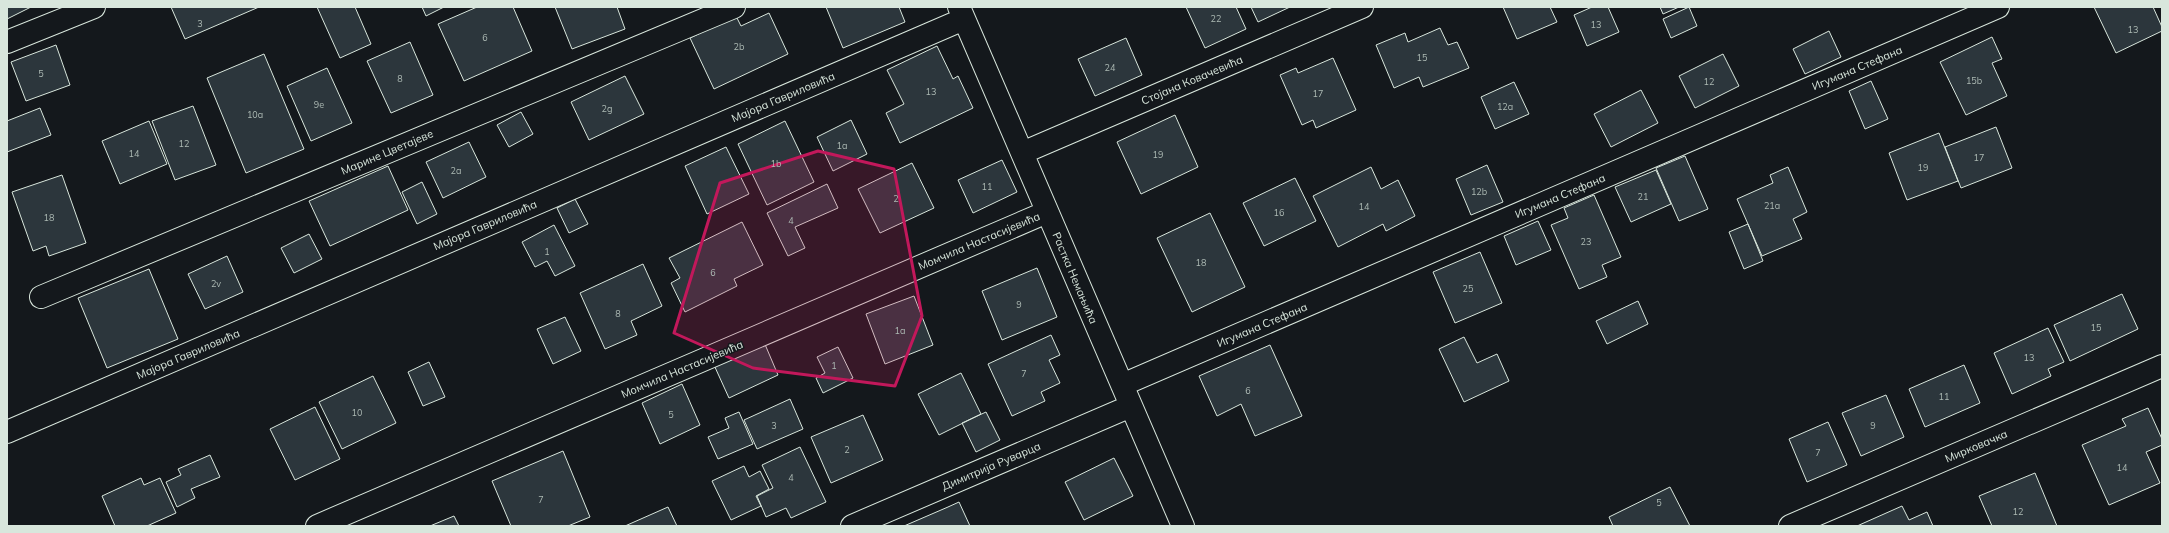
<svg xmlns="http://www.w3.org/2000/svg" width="2169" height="533" font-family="Mulish,sans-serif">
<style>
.building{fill:#2c363c;stroke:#d8e6dc}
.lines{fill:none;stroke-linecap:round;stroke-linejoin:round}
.minor-casing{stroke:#d8e6dc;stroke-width:24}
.minor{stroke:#14181c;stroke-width:22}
.marked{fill:#c2185b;fill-opacity:0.2;stroke:#c2185b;stroke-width:3;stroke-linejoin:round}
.labels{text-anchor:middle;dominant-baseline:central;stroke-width:3;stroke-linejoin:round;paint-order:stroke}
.number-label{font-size:9px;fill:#adbab4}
.street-label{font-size:11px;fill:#d8e6dc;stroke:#14181c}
</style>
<rect width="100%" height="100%" fill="#14181c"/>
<path class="building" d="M 7,7 L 31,7 L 7,19 Z
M 171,7 L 259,7 L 185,39 Z
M 317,7 L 355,7 L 371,44 L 340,58 Z
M 422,7 L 444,7 L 426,16 Z
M 477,7 L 513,7 L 532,51 L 464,81 L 438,24 Z
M 555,7 L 617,7 L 625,29 L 572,49 Z
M 826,7 L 899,7 L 905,22 L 843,48 Z
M 1186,7 L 1236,7 L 1246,29 L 1205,48 Z
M 1251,7 L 1290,7 L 1258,22 Z
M 1503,7 L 1550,7 L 1557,22 L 1517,39 Z
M 1592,7 L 1608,7 L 1619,32 L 1587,46 L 1574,15 Z
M 1660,7 L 1679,7 L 1663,14 Z
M 1689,7 L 1697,26 L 1671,38 L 1663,19 Z
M 2094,7 L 2153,7 L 2162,27 L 2162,31 L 2116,53 Z
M 769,13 L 788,54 L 714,89 L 690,38 L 736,16 L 741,26 Z
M 1440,28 L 1448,45 L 1457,42 L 1469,68 L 1423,87 L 1419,77 L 1394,88 L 1376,45 L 1405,33 L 1408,42 Z
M 1829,31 L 1841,57 L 1805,74 L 1793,49 Z
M 1992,37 L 2002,59 L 1992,63 L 2007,96 L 1966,115 L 1940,62 Z
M 1126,38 L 1142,75 L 1095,96 L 1078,59 Z
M 410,42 L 433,95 L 391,113 L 367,61 Z
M 56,45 L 70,85 L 26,101 L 11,62 Z
M 937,46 L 953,79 L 958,76 L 973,108 L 900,143 L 886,113 L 904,104 L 887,70 Z
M 264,54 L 304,149 L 246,173 L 207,78 Z
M 1723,54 L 1739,86 L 1695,108 L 1679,76 Z
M 1333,58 L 1356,110 L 1316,128 L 1313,120 L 1302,125 L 1280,75 L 1296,68 L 1298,73 Z
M 327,68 L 352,123 L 311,141 L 287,86 Z
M 625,76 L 644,114 L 589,140 L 571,102 Z
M 1871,81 L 1888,119 L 1865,129 L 1849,91 Z
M 1514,82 L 1529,114 L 1495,129 L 1481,97 Z
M 1641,90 L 1658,123 L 1611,147 L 1594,114 Z
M 193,106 L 216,165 L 175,180 L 152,121 Z
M 40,108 L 51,135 L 7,152 L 7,121 Z
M 521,112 L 533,134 L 509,147 L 497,125 Z
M 1175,115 L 1198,167 L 1141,194 L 1117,142 Z
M 851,120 L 867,154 L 833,171 L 817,137 Z
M 149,121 L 167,164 L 120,184 L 102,141 Z
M 785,121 L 814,182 L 767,205 L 738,144 Z
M 1996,127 L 2012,168 L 1961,188 L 1945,147 Z
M 1939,133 L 1958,181 L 1907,200 L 1889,153 Z
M 469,142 L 486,177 L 443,198 L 426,162 Z
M 726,147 L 749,194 L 707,214 L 685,166 Z
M 1685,156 L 1708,209 L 1679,221 L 1656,168 Z
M 1002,160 L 1017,192 L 973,213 L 958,180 Z
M 912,163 L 934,208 L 880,233 L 858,189 Z
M 1487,165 L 1503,202 L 1471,215 L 1456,179 Z
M 388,166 L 408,210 L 330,246 L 309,201 Z
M 1371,167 L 1381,189 L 1398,180 L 1415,216 L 1386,231 L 1383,224 L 1338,247 L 1313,196 Z
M 1788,167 L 1807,212 L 1793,219 L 1802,239 L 1762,256 L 1737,199 L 1773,183 L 1770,175 Z
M 1656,170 L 1671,204 L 1631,222 L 1615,187 Z
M 62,175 L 86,243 L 49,256 L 46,246 L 33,251 L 12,192 Z
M 1295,178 L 1316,221 L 1264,246 L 1243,203 Z
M 422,182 L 437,214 L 417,224 L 402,192 Z
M 827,184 L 838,208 L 795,227 L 805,248 L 788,256 L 767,213 Z
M 1594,195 L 1621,257 L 1602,265 L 1607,277 L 1579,289 L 1551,225 L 1568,218 L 1564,208 Z
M 575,199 L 588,224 L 569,233 L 557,208 Z
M 1210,213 L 1245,287 L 1192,312 L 1157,238 Z
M 1538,221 L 1551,250 L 1516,265 L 1504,236 Z
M 742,222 L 763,265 L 734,279 L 737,286 L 685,312 L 671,283 L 680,278 L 669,258 Z
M 1748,224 L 1763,261 L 1744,269 L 1729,232 Z
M 554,225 L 575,266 L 555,276 L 547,261 L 535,267 L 522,242 Z
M 309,234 L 322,259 L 294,273 L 281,248 Z
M 1480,252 L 1502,303 L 1455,323 L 1433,272 Z
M 227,256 L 243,292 L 205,309 L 188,274 Z
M 643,264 L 662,306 L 631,321 L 637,335 L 605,349 L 580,293 Z
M 1037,268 L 1057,317 L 1002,340 L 982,291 Z
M 149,269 L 178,339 L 107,368 L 78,298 Z
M 2122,294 L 2138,329 L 2070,361 L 2054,325 Z
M 914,296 L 933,345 L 885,364 L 866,314 Z
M 1638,301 L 1648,324 L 1607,344 L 1596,321 Z
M 565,317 L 581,351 L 553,364 L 537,329 Z
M 2048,328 L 2064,362 L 2048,369 L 2051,376 L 2012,394 L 1994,353 Z
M 1051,335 L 1060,355 L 1049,360 L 1060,383 L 1041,392 L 1045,401 L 1012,416 L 988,364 Z
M 1464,337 L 1477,363 L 1497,354 L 1509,381 L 1464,402 L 1439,349 Z
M 764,342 L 778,375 L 729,398 L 714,365 Z
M 1270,345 L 1302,416 L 1255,436 L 1241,404 L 1217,416 L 1199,376 Z
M 838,347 L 853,378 L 823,393 L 816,378 L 825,373 L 817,357 Z
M 429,362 L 445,397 L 423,406 L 408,372 Z
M 1964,365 L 1980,403 L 1925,427 L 1909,389 Z
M 961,373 L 981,414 L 939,435 L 918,394 Z
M 373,376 L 396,423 L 342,449 L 319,402 Z
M 682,384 L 700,425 L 660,444 L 642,403 Z
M 1886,395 L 1904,437 L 1861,456 L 1842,413 Z
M 790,399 L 803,429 L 757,449 L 744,420 Z
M 315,407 L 340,459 L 295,480 L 270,429 Z
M 2148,408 L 2162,439 L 2162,445 L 2146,452 L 2160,483 L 2109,505 L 2082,445 L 2126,426 L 2122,419 Z
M 739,412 L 753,444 L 718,459 L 708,437 L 729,428 L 725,418 Z
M 986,412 L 1000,440 L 976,452 L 962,423 Z
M 863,415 L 883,460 L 831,483 L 811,437 Z
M 1828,422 L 1847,465 L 1807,482 L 1789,439 Z
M 800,447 L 826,502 L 791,518 L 786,508 L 766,517 L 757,496 L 773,488 L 762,465 Z
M 563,451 L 590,517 L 568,526 L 511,526 L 492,481 Z
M 210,455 L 220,477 L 191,489 L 195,498 L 177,507 L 166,482 L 181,475 L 178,469 Z
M 1114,458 L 1133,496 L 1084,520 L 1065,482 Z
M 744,466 L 749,477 L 760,471 L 769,489 L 756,496 L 761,506 L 731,520 L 712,481 Z
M 2035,473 L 2057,526 L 1992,526 L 1979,496 Z
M 141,478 L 144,485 L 160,478 L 176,513 L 147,526 L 115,526 L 102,496 Z
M 1670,487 L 1690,526 L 1613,526 L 1609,517 Z
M 959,502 L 970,526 L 904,526 L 948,507 Z
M 1902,506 L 1909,520 L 1927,512 L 1933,526 L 1857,526 Z
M 668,507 L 677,526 L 625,526 Z
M 454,516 L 459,526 L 430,526 Z"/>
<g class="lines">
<defs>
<path id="minor" d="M 959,7 L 1183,526
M 7,42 L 94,7
M 1022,153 L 1362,7
M 41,297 L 734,7
M 1122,385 L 1998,7
M 7,432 L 964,19
M 317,526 L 1047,212
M 852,526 L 1131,406
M 1790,526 L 2162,366"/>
</defs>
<use href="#minor" class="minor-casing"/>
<use href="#minor" class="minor"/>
</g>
<path class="marked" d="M 818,151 L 894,169 L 922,316 L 895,386 L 753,368 L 674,333 L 720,183 Z"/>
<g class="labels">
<g class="number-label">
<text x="1216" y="18">22</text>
<text x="200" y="23">3</text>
<text x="1596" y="24">13</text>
<text x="2133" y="29">13</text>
<text x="485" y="37">6</text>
<text x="739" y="46">2b</text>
<text x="1422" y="57">15</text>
<text x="1110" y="67">24</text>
<text x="41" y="73">5</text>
<text x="400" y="78">8</text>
<text x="1974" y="80">15b</text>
<text x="1709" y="81">12</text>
<text x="931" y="91">13</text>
<text x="1318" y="93">17</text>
<text x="319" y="104">9e</text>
<text x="1505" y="106">12a</text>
<text x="607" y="108">2g</text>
<text x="255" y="114">10a</text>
<text x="184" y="143">12</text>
<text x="842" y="145">1a</text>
<text x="134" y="153">14</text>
<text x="1158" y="154">19</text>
<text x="1979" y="157">17</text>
<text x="776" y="163">1b</text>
<text x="1923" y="167">19</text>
<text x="456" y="170">2a</text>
<text x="987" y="186">11</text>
<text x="1479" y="191">12b</text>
<text x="1643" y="196">21</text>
<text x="896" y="198">2</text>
<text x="1772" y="205">21a</text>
<text x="1364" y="206">14</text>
<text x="1279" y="212">16</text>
<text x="49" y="217">18</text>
<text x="791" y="220">4</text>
<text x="1586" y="241">23</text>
<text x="547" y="251">1</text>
<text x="1201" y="262">18</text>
<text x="713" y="272">6</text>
<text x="216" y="283">2v</text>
<text x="1468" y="288">25</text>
<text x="1019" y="304">9</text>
<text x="618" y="313">8</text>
<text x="2096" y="327">15</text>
<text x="900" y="330">1a</text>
<text x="2029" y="357">13</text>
<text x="834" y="365">1</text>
<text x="1024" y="373">7</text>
<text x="1248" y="390">6</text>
<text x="1944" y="396">11</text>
<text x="357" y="412">10</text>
<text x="671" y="414">5</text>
<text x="774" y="425">3</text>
<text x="1873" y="425">9</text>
<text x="847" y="449">2</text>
<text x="1818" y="452">7</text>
<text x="2122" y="467">14</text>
<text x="791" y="477">4</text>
<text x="541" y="499">7</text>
<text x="1659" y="502">5</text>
<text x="2018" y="511">12</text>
</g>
<g class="street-label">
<text transform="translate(1857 68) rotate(-23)">Игумана Стефана</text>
<text transform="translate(1192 80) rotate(-23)">Стојана Ковачевића</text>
<text transform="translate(783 97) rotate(-23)">Мајора Гавриловића</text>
<text transform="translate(387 152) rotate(-23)">Марине Цветајеве</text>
<text transform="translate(1560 196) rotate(-23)">Игумана Стефана</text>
<text transform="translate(485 225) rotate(-23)">Мајора Гавриловића</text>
<text transform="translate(979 241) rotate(-23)">Момчила Настасијевића</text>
<text transform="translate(1075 278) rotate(67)">Растка Немањића</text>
<text transform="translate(1262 325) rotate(-23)">Игумана Стефана</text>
<text transform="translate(188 354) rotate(-23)">Мајора Гавриловића</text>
<text transform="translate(682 369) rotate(-23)">Момчила Настасијевића</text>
<text transform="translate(1976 446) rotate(-23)">Мирковачка</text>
<text transform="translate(991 466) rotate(-23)">Димитрија Руварца</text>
</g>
</g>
<rect width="2169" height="533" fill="none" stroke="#d8e6dc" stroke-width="16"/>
</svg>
